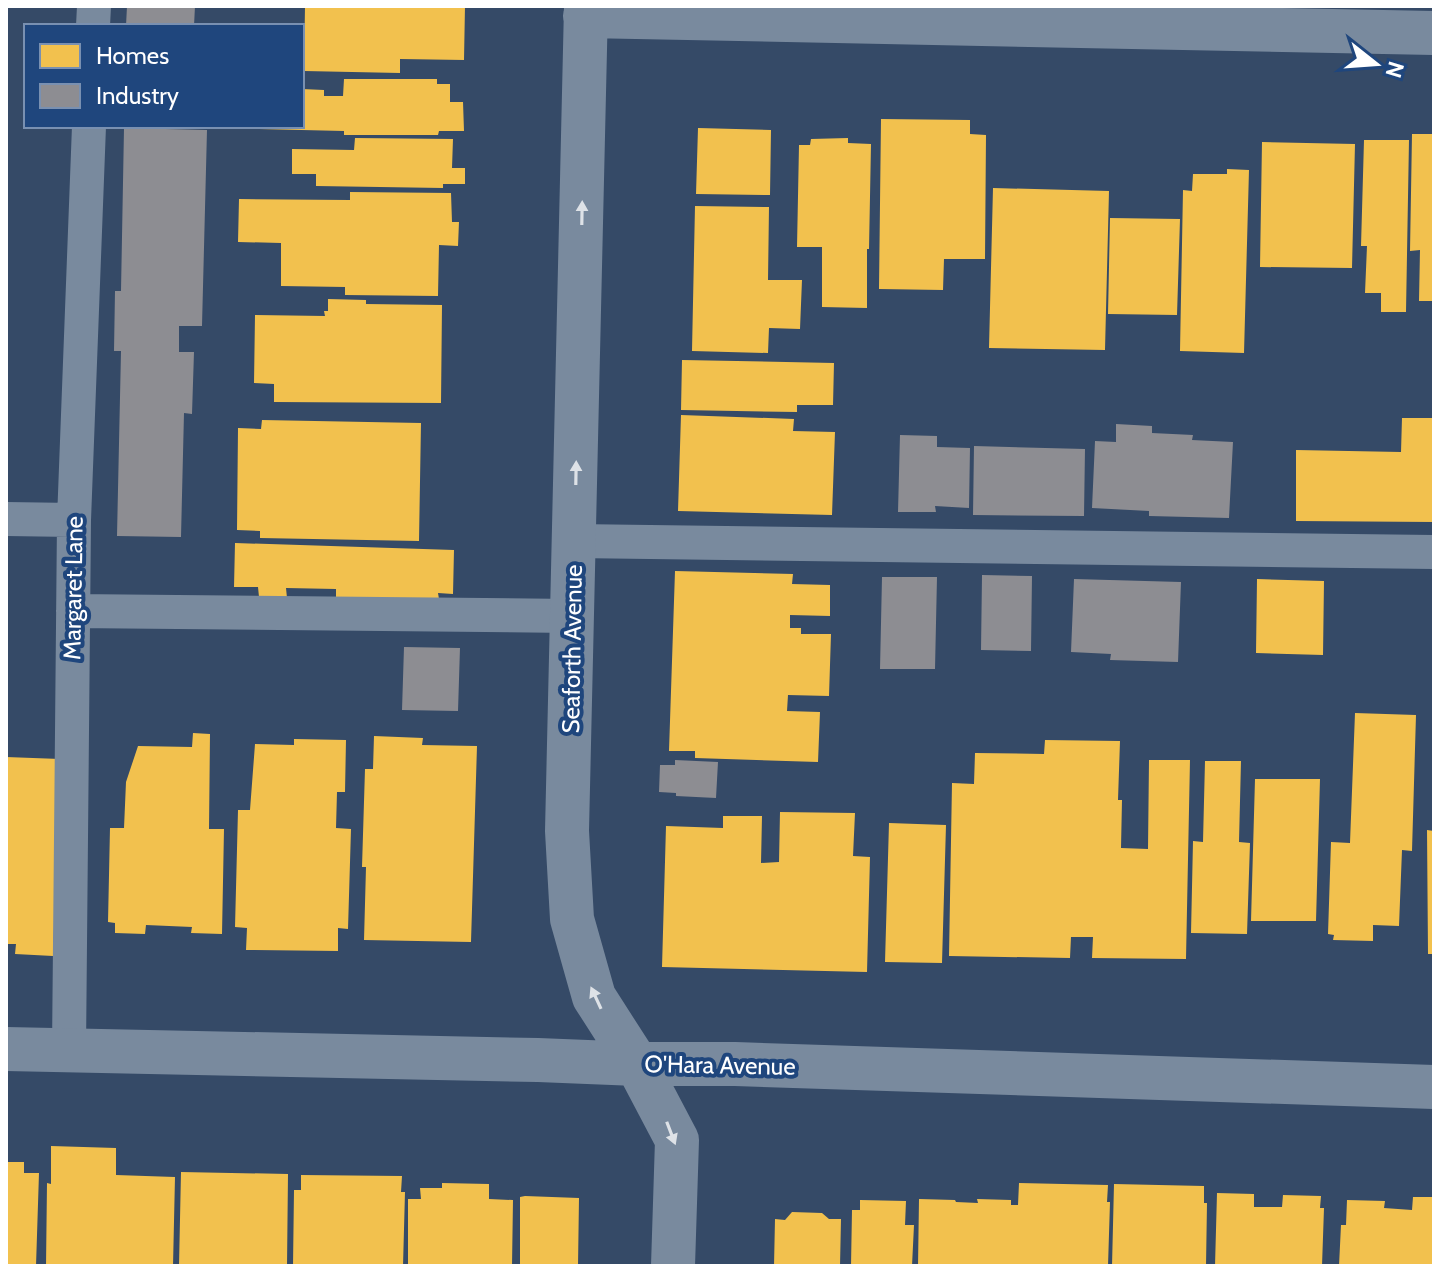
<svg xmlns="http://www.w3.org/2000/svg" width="1440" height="1272" font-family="Cabin,sans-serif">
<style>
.homes{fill:#f2c14e}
.industry{fill:#8d8d92}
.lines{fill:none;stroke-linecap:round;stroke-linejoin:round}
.lane{stroke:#798a9e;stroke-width:34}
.street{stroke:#798a9e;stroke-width:44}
.oneway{fill:#dee2e7}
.labels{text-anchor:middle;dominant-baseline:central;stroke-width:8;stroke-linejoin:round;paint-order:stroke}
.street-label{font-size:24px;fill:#fff;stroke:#1f467d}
</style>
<rect width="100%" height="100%" fill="#354a67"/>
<path class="homes" d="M 305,6 L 465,6 L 464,60 L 400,59 L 400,73 L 304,71 Z
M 344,79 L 437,79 L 437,84 L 450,84 L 450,102 L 463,102 L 464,131 L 439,131 L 438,135 L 344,135 L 344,131 L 259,129 L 259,126 L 302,126 L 302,89 L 324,90 L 324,96 L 343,96 Z
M 881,119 L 970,120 L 970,134 L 986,135 L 985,259 L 944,259 L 943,290 L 879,289 Z
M 698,128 L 771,130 L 770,195 L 696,194 Z
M 1412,134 L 1434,134 L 1434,301 L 1419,301 L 1420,250 L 1410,251 Z
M 355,138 L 453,139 L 452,168 L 465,168 L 465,184 L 443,184 L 443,188 L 316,186 L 316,174 L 292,174 L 292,149 L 354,150 Z
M 848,138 L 848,143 L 871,144 L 869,249 L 867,249 L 867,308 L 822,307 L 822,247 L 797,247 L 799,145 L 810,145 L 811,139 Z
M 1364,140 L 1409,140 L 1406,312 L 1381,312 L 1381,293 L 1365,293 L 1367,246 L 1361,246 Z
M 1262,142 L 1355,144 L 1352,268 L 1260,267 Z
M 1227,169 L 1249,170 L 1244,353 L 1180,351 L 1183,190 L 1192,191 L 1193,174 L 1227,174 Z
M 993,188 L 1109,191 L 1105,350 L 989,348 Z
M 350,192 L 451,193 L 452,222 L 459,222 L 458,246 L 439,245 L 438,296 L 345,295 L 345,287 L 281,286 L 281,243 L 238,242 L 239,199 L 350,200 Z
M 695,206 L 769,207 L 768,280 L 802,280 L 800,329 L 769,328 L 768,353 L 692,351 Z
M 1110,218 L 1180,219 L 1177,315 L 1108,314 Z
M 328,299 L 366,300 L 366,304 L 442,305 L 441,403 L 274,402 L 274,384 L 254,383 L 255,315 L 325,316 L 324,311 L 328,311 Z
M 682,360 L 834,363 L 833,405 L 797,405 L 797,412 L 681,410 Z
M 681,415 L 794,419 L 793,431 L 835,432 L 832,515 L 678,511 Z
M 1402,418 L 1434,418 L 1434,522 L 1296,521 L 1296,450 L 1401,452 Z
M 262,420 L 421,423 L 419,541 L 260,538 L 260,531 L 237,530 L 238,428 L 261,429 Z
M 235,543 L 454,550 L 453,594 L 438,593 L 439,599 L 336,605 L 336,589 L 286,588 L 287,598 L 259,597 L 258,587 L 234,587 Z
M 675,571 L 793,574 L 792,584 L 830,585 L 830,616 L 790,615 L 790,628 L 801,628 L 801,634 L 831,634 L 829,696 L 788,695 L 787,711 L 820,712 L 818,762 L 695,758 L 695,751 L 669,751 Z
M 1257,579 L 1324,581 L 1323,655 L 1256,653 Z
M 1355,713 L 1416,715 L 1412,851 L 1402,850 L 1399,926 L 1373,925 L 1373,941 L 1333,940 L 1334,935 L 1328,934 L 1331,842 L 1350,843 Z
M 193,733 L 210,734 L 209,829 L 224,829 L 222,934 L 191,933 L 192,927 L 146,925 L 145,934 L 115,933 L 115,923 L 108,922 L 110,828 L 124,828 L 126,782 L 138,746 L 192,747 Z
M 374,736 L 423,738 L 422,745 L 477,746 L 471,942 L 364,940 L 366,867 L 362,867 L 365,769 L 373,769 Z
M 294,739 L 346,740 L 345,792 L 337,792 L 336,828 L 351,829 L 348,929 L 338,928 L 338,951 L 246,950 L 247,928 L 235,927 L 238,810 L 250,810 L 255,744 L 294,745 Z
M 1045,740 L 1120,741 L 1118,800 L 1122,800 L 1121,848 L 1148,849 L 1149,760 L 1190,760 L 1186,959 L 1092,958 L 1093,937 L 1071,937 L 1070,958 L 949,956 L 952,783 L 974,784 L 975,753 L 1044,754 Z
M 6,757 L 60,759 L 53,956 L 15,954 L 16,944 L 6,944 Z
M 1205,761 L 1241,761 L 1239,842 L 1250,843 L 1247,934 L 1191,933 L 1193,841 L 1203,842 Z
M 1255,779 L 1320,779 L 1316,921 L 1251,921 Z
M 780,812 L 855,813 L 853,856 L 870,857 L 867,972 L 662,967 L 666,826 L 723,828 L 723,816 L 762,816 L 761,863 L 779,862 Z
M 889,823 L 946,825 L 942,963 L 885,962 Z
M 1427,830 L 1434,831 L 1434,954 L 1428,954 Z
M 51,1146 L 116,1148 L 116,1175 L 175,1177 L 173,1266 L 46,1266 L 47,1183 L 51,1184 Z
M 6,1162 L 24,1162 L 24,1173 L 39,1173 L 36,1266 L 6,1266 Z
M 181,1172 L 288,1174 L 287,1266 L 179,1266 Z
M 301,1175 L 402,1176 L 401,1192 L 405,1192 L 403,1266 L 293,1266 L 294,1190 L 301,1190 Z
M 442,1183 L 489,1184 L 489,1199 L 513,1200 L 512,1266 L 408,1266 L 408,1199 L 421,1199 L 420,1188 L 442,1188 Z
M 1019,1183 L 1108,1185 L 1107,1202 L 1110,1202 L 1108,1266 L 918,1266 L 919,1199 L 955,1200 L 956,1202 L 978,1203 L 977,1199 L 1011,1200 L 1011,1205 L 1018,1205 Z
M 1114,1184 L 1204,1186 L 1204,1203 L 1207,1203 L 1206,1266 L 1112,1266 Z
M 1217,1193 L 1254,1194 L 1254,1207 L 1282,1207 L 1283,1195 L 1321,1196 L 1320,1208 L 1324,1208 L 1322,1266 L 1215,1266 Z
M 525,1196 L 579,1198 L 578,1266 L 520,1266 L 520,1197 Z
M 1413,1197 L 1434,1197 L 1434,1266 L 1339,1266 L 1341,1225 L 1346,1225 L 1347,1200 L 1385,1201 L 1384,1208 L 1412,1210 Z
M 860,1200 L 906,1201 L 905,1225 L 914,1225 L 912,1266 L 851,1266 L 852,1210 L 860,1210 Z
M 792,1212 L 822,1213 L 829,1219 L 841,1219 L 840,1266 L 774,1266 L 775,1219 L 785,1220 Z"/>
<path class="industry" d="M 127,6 L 195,6 L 194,26 L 126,26 Z
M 124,128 L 207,130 L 202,326 L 179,326 L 179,352 L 194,352 L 192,414 L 184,413 L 181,537 L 117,536 L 121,351 L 114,351 L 115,291 L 121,291 Z
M 1116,424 L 1152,426 L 1152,433 L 1193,435 L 1192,440 L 1233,442 L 1229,518 L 1149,516 L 1149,511 L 1092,508 L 1095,441 L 1116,442 Z
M 900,435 L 937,436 L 937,447 L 970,448 L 969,508 L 935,506 L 936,512 L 898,512 Z
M 974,446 L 1085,449 L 1084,516 L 973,515 Z
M 982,575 L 1032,576 L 1031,651 L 981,650 Z
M 882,577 L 937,577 L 935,669 L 880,669 Z
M 1074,579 L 1181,582 L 1178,662 L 1110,660 L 1111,654 L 1071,652 Z
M 404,647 L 460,648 L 458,711 L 402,710 Z
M 675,760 L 718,762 L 716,798 L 676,796 L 676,793 L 659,792 L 660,765 L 675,765 Z"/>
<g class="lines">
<path class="lane" d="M 93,26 L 94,6
M 6,519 L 74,520
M 574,541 L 1434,552
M 73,611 L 573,616
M 69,1050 L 74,520 L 89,126"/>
<path class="street" d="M 586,6 L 567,831 L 572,919 L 594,997 L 637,1064 L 677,1140 L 673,1266
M 585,16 L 1434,33
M 6,1049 L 538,1060 L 637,1064 L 735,1064 L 1434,1087"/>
</g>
<defs><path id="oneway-solid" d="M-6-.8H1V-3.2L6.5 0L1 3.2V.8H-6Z" transform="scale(2)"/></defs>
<g class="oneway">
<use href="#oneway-solid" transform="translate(582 213) rotate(-89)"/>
<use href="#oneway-solid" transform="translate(576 473) rotate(-89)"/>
<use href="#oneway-solid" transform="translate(596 998) rotate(-115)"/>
<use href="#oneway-solid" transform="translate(671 1133) rotate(69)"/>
</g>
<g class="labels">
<g class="street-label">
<text transform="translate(73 588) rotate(-89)">Margaret Lane</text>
<text transform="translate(572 649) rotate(-89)">Seaforth Avenue</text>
<text transform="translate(720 1065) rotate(1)">O'Hara Avenue</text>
</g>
</g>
<rect width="1440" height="1272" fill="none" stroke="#ffffff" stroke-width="16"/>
<rect x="24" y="24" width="280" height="104" fill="#1f467d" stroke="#7990b1" stroke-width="2"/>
<rect x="40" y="44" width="40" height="24" fill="#f2c14e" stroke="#7990b1" stroke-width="2"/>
<text x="96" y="64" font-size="24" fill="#ffffff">Homes</text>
<rect x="40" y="84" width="40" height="24" fill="#8d8d92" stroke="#7990b1" stroke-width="2"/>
<text x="96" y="104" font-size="24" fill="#ffffff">Industry</text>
<g transform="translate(1376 64) rotate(107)" stroke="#1f467d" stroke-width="6" paint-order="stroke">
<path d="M0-6L14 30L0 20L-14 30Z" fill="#ffffff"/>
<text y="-12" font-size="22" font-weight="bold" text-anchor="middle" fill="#ffffff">N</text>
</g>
</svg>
